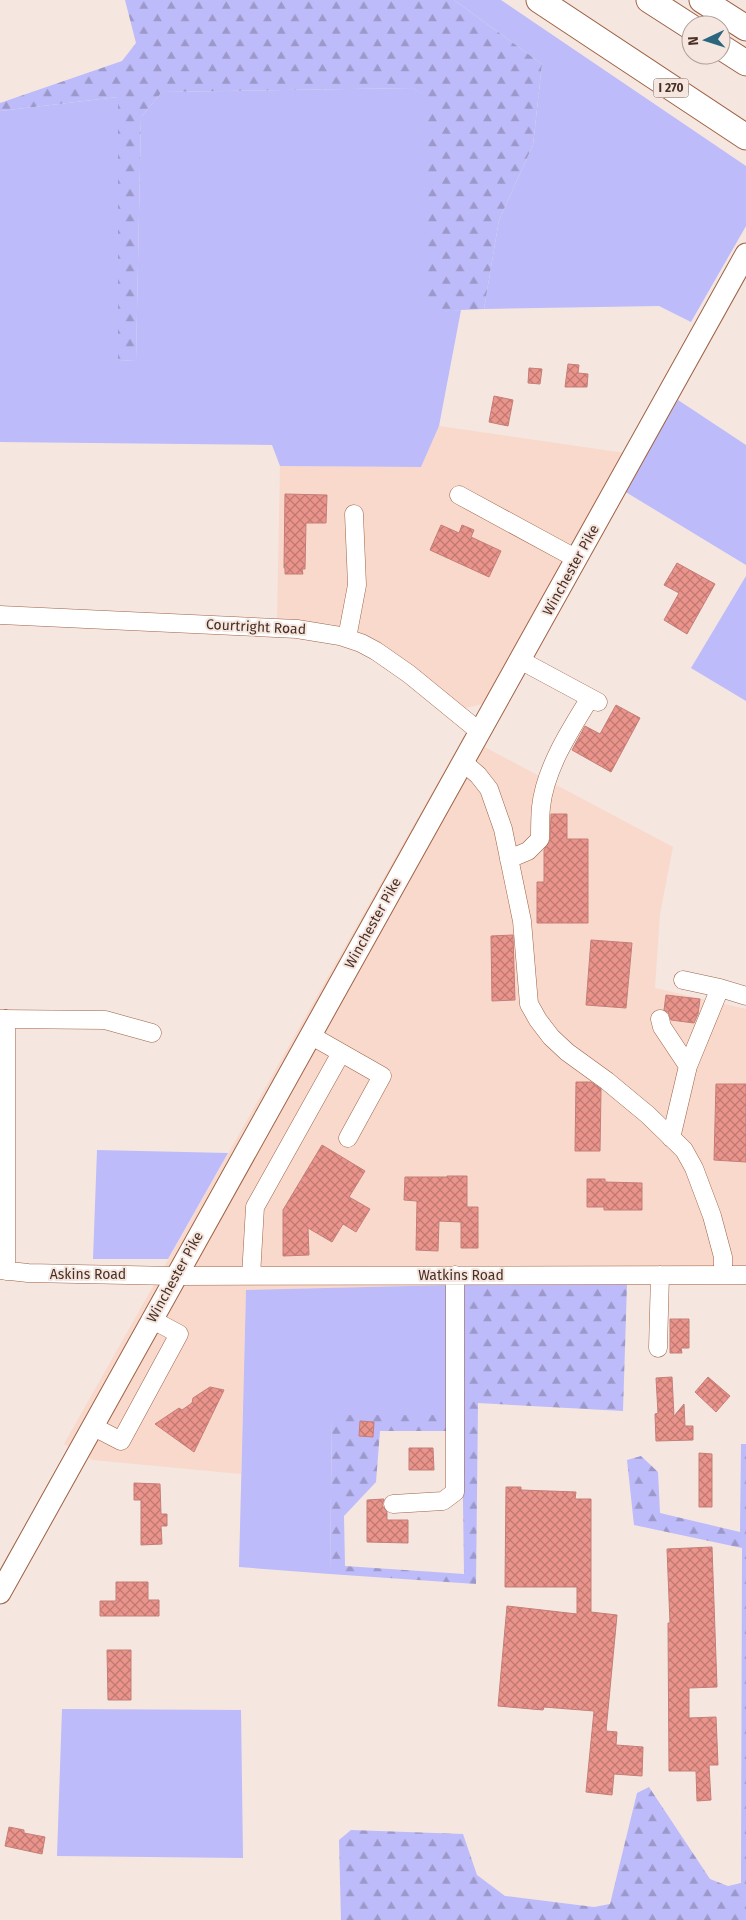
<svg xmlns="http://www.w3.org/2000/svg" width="746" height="1920" font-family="'Fira Sans',sans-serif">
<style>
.built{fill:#f8d9cb}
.grass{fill:#bdbbf9}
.forest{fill:url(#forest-firs)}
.building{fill:url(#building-cross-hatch);stroke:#c57e77}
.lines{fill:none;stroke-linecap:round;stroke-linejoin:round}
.minor-casing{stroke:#9e6245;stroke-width:19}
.major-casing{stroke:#9e6245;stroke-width:23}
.highway-casing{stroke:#9e6245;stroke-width:27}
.minor{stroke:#fff;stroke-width:18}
.major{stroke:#fff;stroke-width:21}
.highway{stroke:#fff;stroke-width:25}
.labels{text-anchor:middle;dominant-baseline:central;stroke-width:4;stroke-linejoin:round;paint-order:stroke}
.shield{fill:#f5e6e0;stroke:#7d665c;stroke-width:1}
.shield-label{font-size:12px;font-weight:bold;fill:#4a2f23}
.street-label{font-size:14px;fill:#4a2f23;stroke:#f5e6e0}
</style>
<defs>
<pattern id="forest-firs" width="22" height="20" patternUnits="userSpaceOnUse" patternTransform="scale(1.25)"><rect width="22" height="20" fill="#bdbbf9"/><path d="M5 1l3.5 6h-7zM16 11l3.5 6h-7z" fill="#9c98c9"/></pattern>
<pattern id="building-cross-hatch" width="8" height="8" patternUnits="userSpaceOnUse" patternTransform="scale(1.25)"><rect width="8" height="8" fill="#eb948c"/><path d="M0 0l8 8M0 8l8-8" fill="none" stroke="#c07972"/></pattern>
</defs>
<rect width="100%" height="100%" fill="#f5e6e0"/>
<path class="built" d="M 439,426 L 625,453 L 483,704 L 465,708 L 379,642 L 331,624 L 277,620 L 280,466 L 421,467 Z
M 464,736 L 673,847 L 660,914 L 655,988 L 746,1009 L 746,1283 L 450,1285 L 246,1290 L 241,1474 L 93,1460 L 64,1444 Z"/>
<path class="grass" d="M 454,0 L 501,0 L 746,166 L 746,226 L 691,322 L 659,306 L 484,309 L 499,220 L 533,145 L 542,64 Z
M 413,88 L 427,97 L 426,313 L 461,310 L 439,426 L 421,467 L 280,466 L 272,445 L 0,442 L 0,111 L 118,97 L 118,360 L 136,361 L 141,117 L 162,92 Z
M 678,400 L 746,445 L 746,565 L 624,491 Z
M 746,576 L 746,701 L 691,668 Z
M 97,1150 L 228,1153 L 168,1259 L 93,1259 Z
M 450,1285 L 451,1415 L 332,1416 L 330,1574 L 239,1567 L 246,1290 Z
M 62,1709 L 241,1710 L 243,1858 L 57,1856 Z"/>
<path class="forest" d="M 125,0 L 454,0 L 542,64 L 533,145 L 499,220 L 484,309 L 461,310 L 426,314 L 426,97 L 413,88 L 162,92 L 141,117 L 136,361 L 118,360 L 118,97 L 0,111 L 0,103 L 122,61 L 136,43 Z
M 627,1284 L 623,1411 L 478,1403 L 476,1584 L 330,1574 L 332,1415 L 451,1415 L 450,1431 L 380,1431 L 376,1482 L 344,1516 L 345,1566 L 464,1574 L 460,1285 Z
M 741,1444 L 746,1444 L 746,1920 L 341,1920 L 339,1840 L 351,1830 L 463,1834 L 477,1875 L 505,1896 L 594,1907 L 610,1904 L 637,1793 L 649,1787 L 710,1879 L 728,1886 L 741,1883 L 742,1548 L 634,1525 L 627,1460 L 641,1456 L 658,1472 L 660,1513 L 740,1532 Z"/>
<path class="building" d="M 568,364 L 579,365 L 578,373 L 588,374 L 587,387 L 565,387 Z
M 529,368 L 542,369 L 540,384 L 528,383 Z
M 494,396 L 513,400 L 508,426 L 489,422 Z
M 285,494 L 327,495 L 326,523 L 306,523 L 305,569 L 302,569 L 303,574 L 285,574 L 285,568 L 284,568 Z
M 441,525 L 459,533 L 462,525 L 474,530 L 471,537 L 501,551 L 489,577 L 430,550 Z
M 677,563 L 715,584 L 687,634 L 664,620 L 679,593 L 664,585 Z
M 616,705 L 640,718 L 611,772 L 572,750 L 585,726 L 600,734 Z
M 551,814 L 567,814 L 567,839 L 588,839 L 588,923 L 537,923 L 537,882 L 544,882 L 544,850 L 550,840 Z
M 513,935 L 515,1000 L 492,1001 L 491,936 Z
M 591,940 L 632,943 L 626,1008 L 586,1005 Z
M 666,995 L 700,999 L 698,1014 L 694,1023 L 671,1020 L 668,1012 L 664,1010 Z
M 576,1082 L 591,1082 L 601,1089 L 600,1151 L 575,1151 Z
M 716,1084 L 746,1084 L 746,1162 L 714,1160 Z
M 322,1145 L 365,1171 L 349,1197 L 370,1209 L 356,1232 L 343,1224 L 332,1242 L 308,1228 L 309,1255 L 283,1256 L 283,1210 Z
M 447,1176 L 467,1176 L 467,1207 L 478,1207 L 478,1248 L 461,1248 L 461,1222 L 439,1221 L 438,1251 L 416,1250 L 417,1201 L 404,1200 L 405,1177 L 447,1177 Z
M 587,1179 L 605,1179 L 605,1182 L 642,1183 L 642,1210 L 604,1210 L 604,1207 L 587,1207 Z
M 670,1319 L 689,1319 L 689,1348 L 681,1348 L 682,1353 L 670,1353 Z
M 672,1377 L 674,1416 L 684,1404 L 685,1426 L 693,1426 L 693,1440 L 656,1441 L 655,1414 L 658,1413 L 656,1378 Z
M 708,1377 L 730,1396 L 716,1412 L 695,1392 Z
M 210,1387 L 224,1390 L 194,1452 L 155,1424 L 179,1408 L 182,1410 L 192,1403 L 193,1398 Z
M 360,1421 L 374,1422 L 373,1437 L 359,1436 Z
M 409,1448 L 433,1448 L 434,1470 L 409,1470 Z
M 699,1453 L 712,1454 L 712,1507 L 699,1507 Z
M 134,1483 L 160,1484 L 161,1514 L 167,1514 L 167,1526 L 161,1526 L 162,1544 L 141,1545 L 141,1500 L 134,1500 Z
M 506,1487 L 521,1487 L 521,1490 L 576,1492 L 575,1499 L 591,1499 L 591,1612 L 617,1615 L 606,1731 L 617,1732 L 616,1745 L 643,1747 L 642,1776 L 614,1774 L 612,1795 L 586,1792 L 594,1711 L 544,1707 L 543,1710 L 498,1706 L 507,1606 L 577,1614 L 577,1587 L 505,1587 Z
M 384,1499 L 382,1505 L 387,1512 L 387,1520 L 408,1520 L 408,1543 L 367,1542 L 367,1500 Z
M 712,1547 L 717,1687 L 689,1688 L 689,1718 L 716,1717 L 718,1765 L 709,1765 L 711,1800 L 697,1801 L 696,1771 L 669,1771 L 668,1623 L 670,1623 L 667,1549 Z
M 116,1582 L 148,1582 L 148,1600 L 159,1600 L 159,1616 L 100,1616 L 100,1601 L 116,1601 Z
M 107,1650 L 131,1650 L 131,1700 L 108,1700 Z
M 9,1827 L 24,1830 L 24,1833 L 45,1837 L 42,1854 L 5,1846 Z"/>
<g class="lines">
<defs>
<path id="minor" d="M 459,495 L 577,559
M 0,615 L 297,629 L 340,636 L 361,643 L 376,651 L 409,674 L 480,732
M 347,638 L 357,585 L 354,514
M 520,660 L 598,702
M 463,762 L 478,775 L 489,789 L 503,829 L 522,921 L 529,1004 L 538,1020 L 551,1037 L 567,1052 L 607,1081 L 648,1115 L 684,1150 L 694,1168 L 712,1216 L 723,1257 L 723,1275
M 509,859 L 528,851 L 540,839 C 540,828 540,817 541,807 C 545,769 570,730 590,698
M 683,980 L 720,988 L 688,1066
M 720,988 L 746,996
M 0,1019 L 105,1020 L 152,1033
M 660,1019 L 662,1027 L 688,1066 L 671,1138
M 310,1035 L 382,1076 L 348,1138
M 0,1270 L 28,1273 L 175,1276 L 746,1275
M 6,1271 L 6,1019
M 251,1276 L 255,1207 L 341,1053
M 658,1348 L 660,1275
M 92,1426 L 121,1441 L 179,1334 L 151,1319
M 393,1504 L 443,1501 L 455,1492 L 455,1275"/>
<path id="major" d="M 0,1593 L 746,254"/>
<path id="highway" d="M 539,0 L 746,137
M 649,0 L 691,27
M 702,0 L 746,28
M 721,47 L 746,63"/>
</defs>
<use href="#minor" class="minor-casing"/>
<use href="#major" class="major-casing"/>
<use href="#highway" class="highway-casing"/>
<use href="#minor" class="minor"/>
<use href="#major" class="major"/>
<use href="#highway" class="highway"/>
</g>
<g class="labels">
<rect class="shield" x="653.5" y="78.5" width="35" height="19" rx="4"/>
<g class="shield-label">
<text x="671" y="88">I 270</text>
</g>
<g class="street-label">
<text transform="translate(571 570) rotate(-61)">Winchester Pike</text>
<text transform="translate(256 627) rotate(3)">Courtright Road</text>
<text transform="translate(373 923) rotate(-61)">Winchester Pike</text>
<text x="88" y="1274">Askins Road</text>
<text x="461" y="1275">Watkins Road</text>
<text transform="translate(175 1277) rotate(-61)">Winchester Pike</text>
</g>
</g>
<g transform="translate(706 40) rotate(266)"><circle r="24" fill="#f5e6e0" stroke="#b19d94"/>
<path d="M0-4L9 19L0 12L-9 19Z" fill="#2a677e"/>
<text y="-8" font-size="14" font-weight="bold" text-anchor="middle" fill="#4a2f23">N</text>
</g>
</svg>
